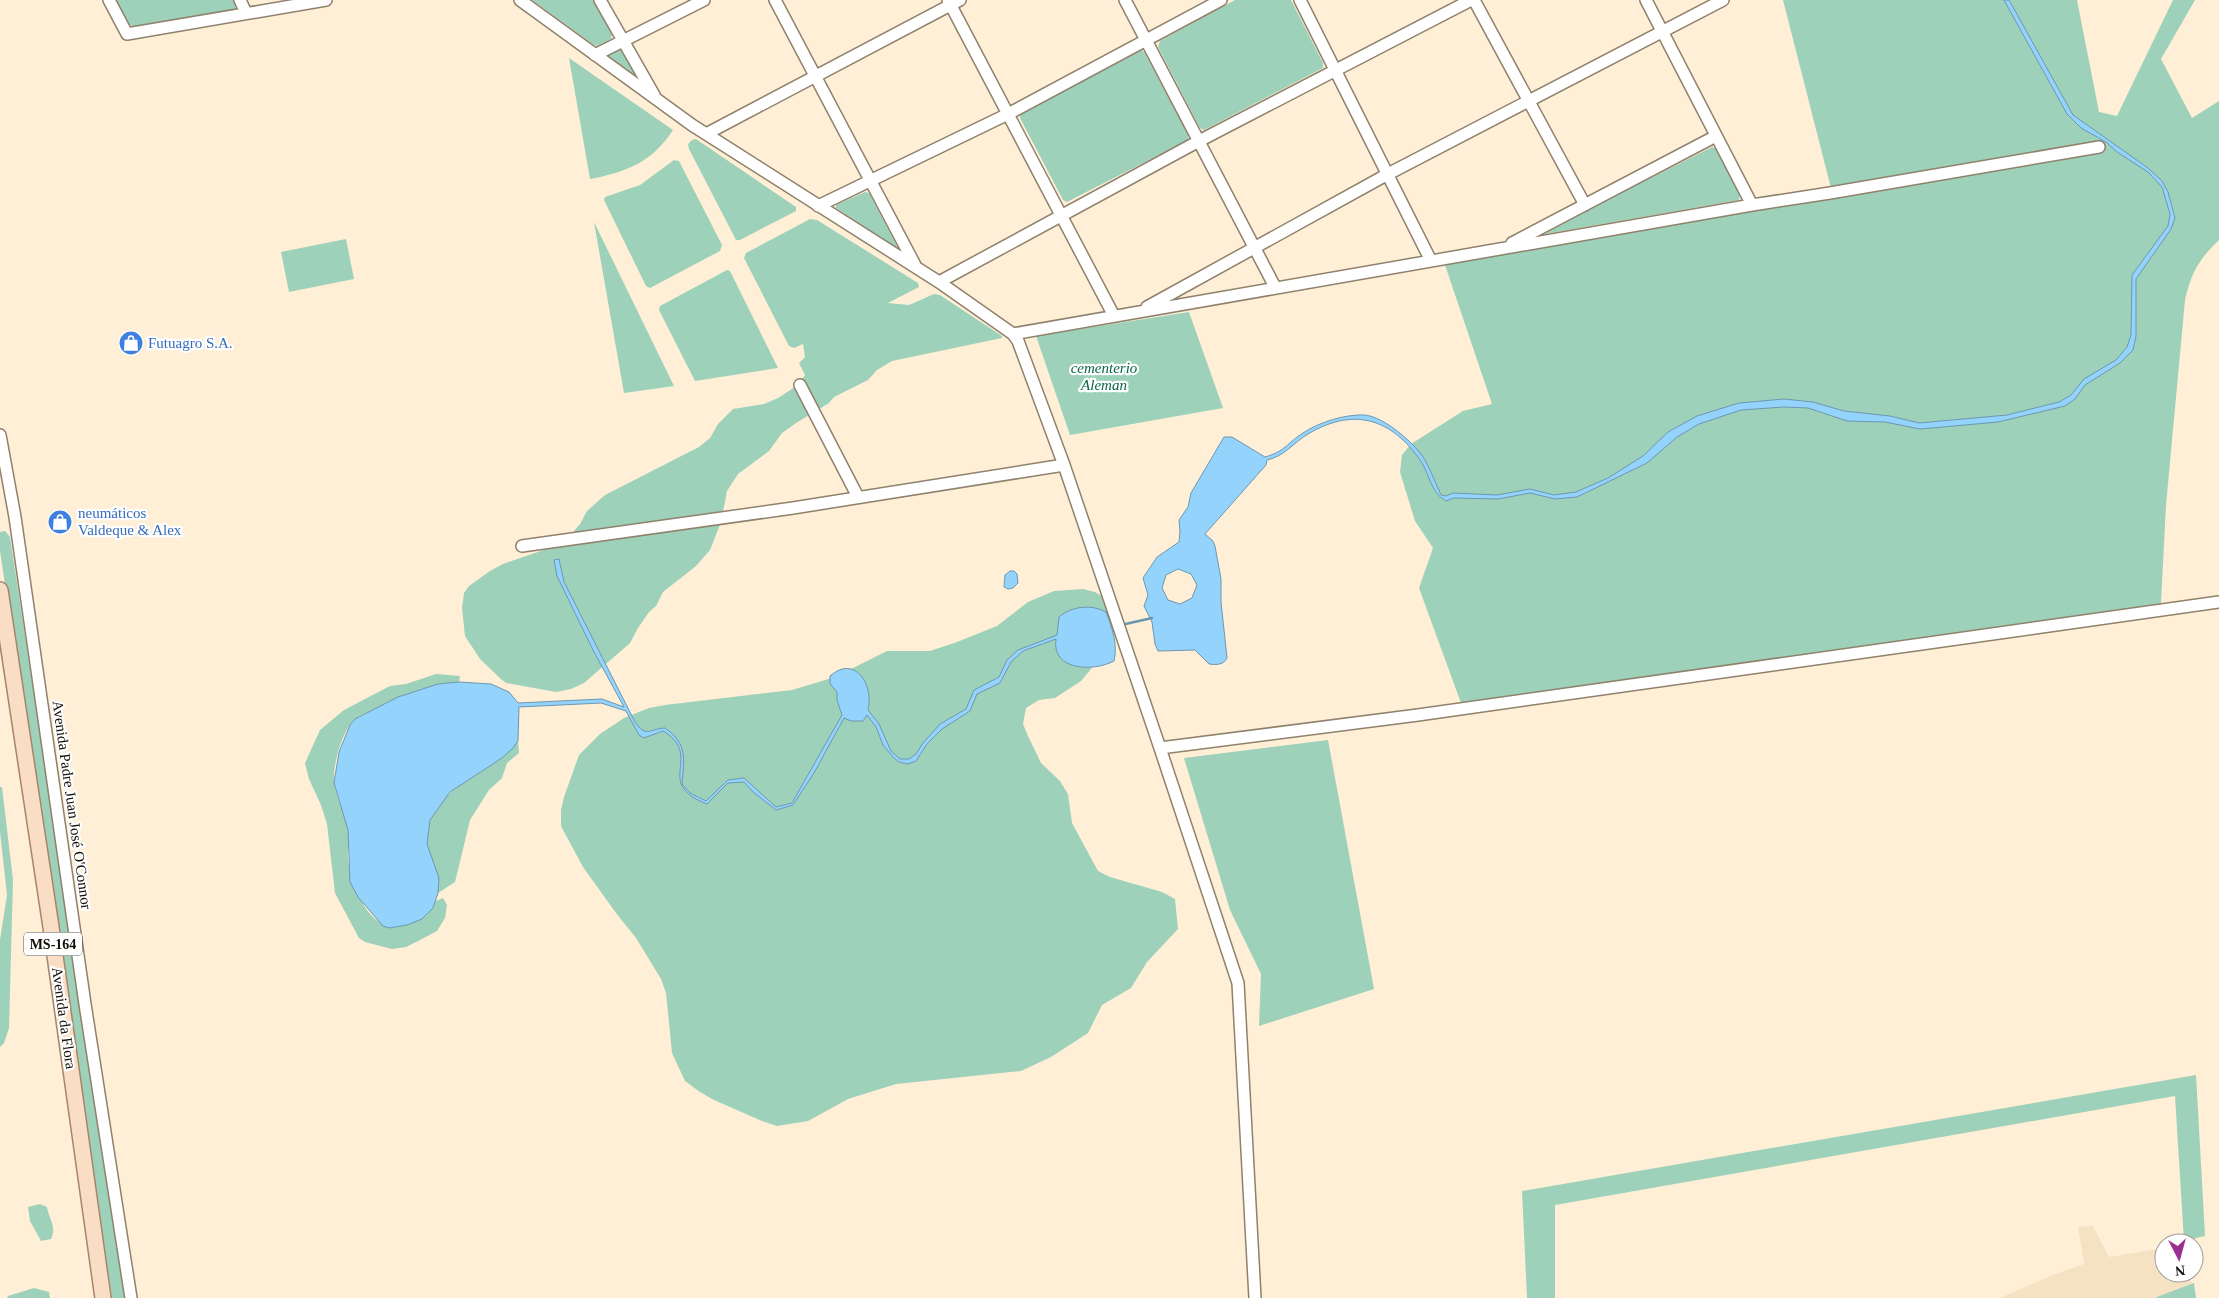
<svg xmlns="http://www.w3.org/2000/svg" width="2219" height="1298" font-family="'Times New Roman',serif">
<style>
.built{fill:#f5e2c3}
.green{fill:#9ed1b9}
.water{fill:#94d3fb;stroke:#6d97b1;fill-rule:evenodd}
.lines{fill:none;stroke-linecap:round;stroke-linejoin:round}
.stream{stroke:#6d97b1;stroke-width:2.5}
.minor-casing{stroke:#8f816b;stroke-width:14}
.major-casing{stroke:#a68569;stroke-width:18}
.minor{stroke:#fff;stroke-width:11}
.major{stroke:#faddc5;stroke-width:15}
.labels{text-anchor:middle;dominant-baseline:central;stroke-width:4.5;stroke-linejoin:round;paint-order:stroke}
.shield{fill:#fefefe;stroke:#585550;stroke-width:1}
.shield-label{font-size:14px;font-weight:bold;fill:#110c05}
.shop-label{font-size:15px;fill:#366cbe;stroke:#fefefe;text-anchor:start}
.park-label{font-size:15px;font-style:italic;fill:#086548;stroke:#fefefe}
.street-label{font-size:15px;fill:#110c05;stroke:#fefefe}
</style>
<rect width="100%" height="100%" fill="#feefd6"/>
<path class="built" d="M 2093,1226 L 2109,1257 L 2164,1248 L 2164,1273 L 2190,1273 L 2192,1287 L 2152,1298 L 2000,1298 L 2050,1276 L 2084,1264 L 2078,1227 Z"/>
<path class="green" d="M 116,0 L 233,0 L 236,5 L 235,10 L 134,27 L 128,24 Z
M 532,0 L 593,0 L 612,33 L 611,39 L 598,46 L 594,45 Z
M 1235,0 L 1291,0 L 1323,63 L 1323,68 L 1204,130 L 1200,128 L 1158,47 L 1160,41 Z
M 1783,0 L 2077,0 L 2099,112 L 2117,116 L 2173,0 L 2195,0 L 2161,59 L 2192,118 L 2219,101 L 2219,240 C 2199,259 2191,273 2185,300 L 2166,505 L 2161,603 L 2152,608 L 1461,703 L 1419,588 L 1433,548 L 1415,521 L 1400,472 L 1402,455 L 1411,444 L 1463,411 L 1492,404 L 1444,262 L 1831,188 Z
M 622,48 L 641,81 L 606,56 Z
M 1141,50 L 1144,52 L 1188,134 L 1188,140 L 1067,202 L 1063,200 L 1020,118 L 1020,114 Z
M 569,58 L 673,130 C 652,162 627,172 590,179 Z
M 696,139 L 796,207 L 796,211 L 740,240 L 736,240 L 689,149 L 688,144 L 692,140 Z
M 1712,147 L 1715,148 L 1740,195 L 1739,200 L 1545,234 L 1542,233 Z
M 674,160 L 679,161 L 722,245 L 720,251 L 650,288 L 646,286 L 604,200 L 605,197 L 640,185 Z
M 865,192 L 869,193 L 899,250 L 836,208 L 836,205 Z
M 810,219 L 817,220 L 918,283 L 919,287 L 888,303 L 909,305 L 934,294 L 940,295 L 1002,336 L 1002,338 L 892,361 L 877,370 L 868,380 L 834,397 L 829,403 L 796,423 L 782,433 L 769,451 L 738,474 L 727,491 L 721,522 L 710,550 L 696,566 L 663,592 L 656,606 L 649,612 L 638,628 L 630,643 L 584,683 L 571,689 L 556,692 L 506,683 L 501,679 L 480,659 L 465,636 L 462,608 L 464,593 L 469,586 L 490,571 L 503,564 L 564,543 L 580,524 L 587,511 L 605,495 L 699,447 L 710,438 L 718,424 L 733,409 L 764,404 L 778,398 L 798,385 L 805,375 L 799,363 L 805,357 L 803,344 L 794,348 L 789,346 L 744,258 L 746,253 Z
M 594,222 L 674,386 L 624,393 Z
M 346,239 L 354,279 L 289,292 L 281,252 Z
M 727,270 L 730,271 L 778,368 L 695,381 L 659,310 L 660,306 Z
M 1189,312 L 1223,408 L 1070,435 L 1036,336 Z
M 5,531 L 10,537 L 126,1298 L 112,1298 L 0,551 L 0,532 Z
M 1083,589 L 1095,592 L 1108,600 L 1111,614 L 1108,628 L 1099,657 L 1091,669 L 1081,681 L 1055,698 L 1039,700 L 1026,708 L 1023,724 L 1028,736 L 1041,763 L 1060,781 L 1068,794 L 1072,823 L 1098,871 L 1110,877 L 1162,892 L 1175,899 L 1178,929 L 1147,962 L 1131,988 L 1102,1005 L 1088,1033 L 1051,1057 L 1021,1071 L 896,1084 L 848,1099 L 808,1121 L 777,1126 L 762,1121 L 714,1100 L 700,1092 L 685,1081 L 672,1053 L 666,993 L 661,979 L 636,938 L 616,913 L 583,867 L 561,826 L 561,810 L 564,797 L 579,755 L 600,734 L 624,718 L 649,708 L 665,705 L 792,690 L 835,677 L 887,651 L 930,651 L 957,642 L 997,626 L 1028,602 L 1054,591 Z
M 436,674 L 460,676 L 459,682 C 427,685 398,696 369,712 C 364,714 357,717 353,721 C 342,733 335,759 334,774 C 333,793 344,811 348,829 C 350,839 347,850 348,860 C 352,886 369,936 405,925 C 419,921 430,915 436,901 L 443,898 L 447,905 L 445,918 L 437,931 L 418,941 L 406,947 L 392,949 L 365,942 L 359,938 L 335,893 L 327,824 L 321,805 L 309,779 L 305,763 L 320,730 L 344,710 L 390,686 L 406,684 Z
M 1328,740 L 1374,989 L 1259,1026 L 1261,974 L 1230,910 L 1184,758 Z
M 518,741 L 519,753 L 507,763 L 502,778 L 489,790 L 470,820 L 455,882 L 438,893 C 442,870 424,855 427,834 C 434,783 492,776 518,741 Z
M 0,787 L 2,787 L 13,880 L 9,1028 L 4,1043 L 0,1047 L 0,940 L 7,895 L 0,832 Z
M 2196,1075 L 2205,1236 L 2184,1241 L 2175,1096 L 1555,1205 L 1555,1298 L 1527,1298 L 1522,1191 Z
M 40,1204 L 47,1207 C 49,1220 57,1226 51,1239 L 41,1241 L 30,1221 L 28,1207 Z
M 2194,1283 L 2196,1298 L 2154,1298 Z
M 34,1288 L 49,1292 L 50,1298 L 7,1298 L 8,1296 Z"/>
<path class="water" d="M 2004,0 L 2009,0 L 2073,115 L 2148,168 L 2162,181 L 2168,192 L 2175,218 L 2171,229 L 2136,279 L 2136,336 L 2133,350 L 2120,363 L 2085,385 L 2075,399 L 2065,406 L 1998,422 L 1920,429 L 1885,422 L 1847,421 L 1808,408 L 1784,407 L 1741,410 L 1699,424 L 1677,437 L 1647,463 L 1577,497 L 1555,499 L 1530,493 L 1498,499 L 1454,498 L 1446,501 C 1430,493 1429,470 1418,457 C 1388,417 1352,408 1308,434 C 1293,443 1285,456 1267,460 L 1266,465 L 1205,534 L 1213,541 L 1215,546 L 1221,579 L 1221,602 L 1227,658 C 1224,665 1216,665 1209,664 L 1195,650 L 1158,651 L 1155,644 L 1152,622 L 1144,606 L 1148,595 L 1143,578 L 1157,557 L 1179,542 L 1180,531 L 1179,520 L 1188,507 L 1191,493 L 1224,437 L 1232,437 L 1265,457 C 1286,451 1287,443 1303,433 C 1319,422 1346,414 1365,415 C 1384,417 1413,442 1423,457 C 1430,468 1435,482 1441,495 L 1446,496 L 1453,493 L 1497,495 L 1530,489 L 1554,495 L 1576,492 L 1608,478 L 1643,456 L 1668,432 L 1697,416 L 1739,403 L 1784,399 L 1813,402 L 1844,411 L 1890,416 L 1919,423 L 2007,415 L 2059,402 L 2071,395 L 2084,379 L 2116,360 L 2127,347 L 2131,335 L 2132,275 L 2168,226 L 2170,214 L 2162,187 L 2148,172 L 2117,152 L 2106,142 L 2081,128 L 2067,114 ZM 1178,569 L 1191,574 L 1197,585 L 1192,598 L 1180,604 L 1168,600 L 1162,588 L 1166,575 Z
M 559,559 L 564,582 L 635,722 C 646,738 649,729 665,728 C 688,744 684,759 682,784 L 690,793 L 706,801 L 728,780 L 744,778 L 776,807 L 792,803 L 842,715 L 837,700 L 837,692 L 830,684 L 830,676 C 855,654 874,685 868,710 L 879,724 L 891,751 L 900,759 L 909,759 L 916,754 L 923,743 L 940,724 L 966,709 L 974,690 L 999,677 L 1007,660 L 1018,650 L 1057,635 L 1059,617 C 1072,606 1091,604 1106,612 C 1112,627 1118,645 1114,661 C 1094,672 1051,671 1056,639 L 1023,651 L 1011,662 L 1000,683 L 977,694 L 970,711 L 942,729 L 927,744 L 916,761 L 908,764 L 899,762 L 893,757 L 883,745 L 876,727 L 867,715 L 863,721 L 851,721 L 844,718 L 814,773 L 793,805 L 776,810 L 753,792 L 744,782 L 728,783 L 707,804 C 652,783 705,756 663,731 L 644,738 L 639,735 L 626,711 L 601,703 L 519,707 L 518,741 L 513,748 L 502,758 L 450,792 L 430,820 L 427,844 L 439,878 L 438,893 L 433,908 L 422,919 L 407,925 L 389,928 L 383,926 L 358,897 L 350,882 L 348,830 L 334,783 L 339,752 L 350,725 L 355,719 L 398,697 L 438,684 L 459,682 L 491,684 L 509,692 L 518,703 L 602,699 L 624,707 L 594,652 L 557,576 L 554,560 Z
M 1010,571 L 1014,571 L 1017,574 L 1018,583 L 1013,588 L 1008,589 L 1004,587 L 1005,575 Z"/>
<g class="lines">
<path class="stream" d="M 1121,625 L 1152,618"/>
<defs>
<path id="minor" d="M 109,0 L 127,34 L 326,0
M 240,0 L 246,13
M 520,0 L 692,125 L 939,282 L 1013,334 L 1018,341 L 1064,465 L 1160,748 L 1238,983 L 1255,1298
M 600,0 L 654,95
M 775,0 L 915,265
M 948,0 L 1114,316
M 1125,0 L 1275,287
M 1300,0 L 1431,261
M 1474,0 L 1585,205
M 1646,0 L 1752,205
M 595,55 L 704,0
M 706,134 L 960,0
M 818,206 L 1008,114 L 1221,0
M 1512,243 L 1716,136
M 939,282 L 1199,141 L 1471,0
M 1147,307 L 1388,174 L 1723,0
M 1013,334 L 1752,205 L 1830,193 L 2099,147
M 800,385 L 858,497
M 0,435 L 15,517 L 85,1004 L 131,1298
M 522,546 L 793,508 L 1064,465
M 1160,748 L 1418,715 L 2219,602"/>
<path id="major" d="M 0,590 L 51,927 L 103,1298"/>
</defs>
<use href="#minor" class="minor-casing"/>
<use href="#major" class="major-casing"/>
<use href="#minor" class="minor"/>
<use href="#major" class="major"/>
</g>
<defs>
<symbol id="shop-disc" viewBox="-11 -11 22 22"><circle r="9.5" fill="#3f7fe0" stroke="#fefefe"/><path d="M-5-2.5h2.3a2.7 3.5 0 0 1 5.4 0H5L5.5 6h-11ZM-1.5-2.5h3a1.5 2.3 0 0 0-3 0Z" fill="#fff"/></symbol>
</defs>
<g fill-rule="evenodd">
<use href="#shop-disc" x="117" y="329" width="28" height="28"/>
<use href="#shop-disc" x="46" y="508" width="28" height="28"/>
</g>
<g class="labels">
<rect class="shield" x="24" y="932.5" width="58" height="23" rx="4"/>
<g class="shield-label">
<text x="53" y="944">MS-164</text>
</g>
<g class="shop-label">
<text x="148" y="343">Futuagro S.A.</text>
<text x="78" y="513">neumáticos<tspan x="78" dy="17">Valdeque &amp; Alex</tspan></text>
</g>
<g class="park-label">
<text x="1104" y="368">cementerio<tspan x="1104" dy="17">Aleman</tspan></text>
</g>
<g class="street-label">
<text transform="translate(72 805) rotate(82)">Avenida Padre Juan José O'Connor</text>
<text transform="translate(64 1018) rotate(82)">Avenida da Flora</text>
</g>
</g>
<g transform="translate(2179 1258) rotate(174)"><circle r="24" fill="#fefefe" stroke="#9f9d9a"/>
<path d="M0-4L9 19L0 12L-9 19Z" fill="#9b2f8f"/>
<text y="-8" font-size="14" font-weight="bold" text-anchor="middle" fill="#110c05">N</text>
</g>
</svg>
